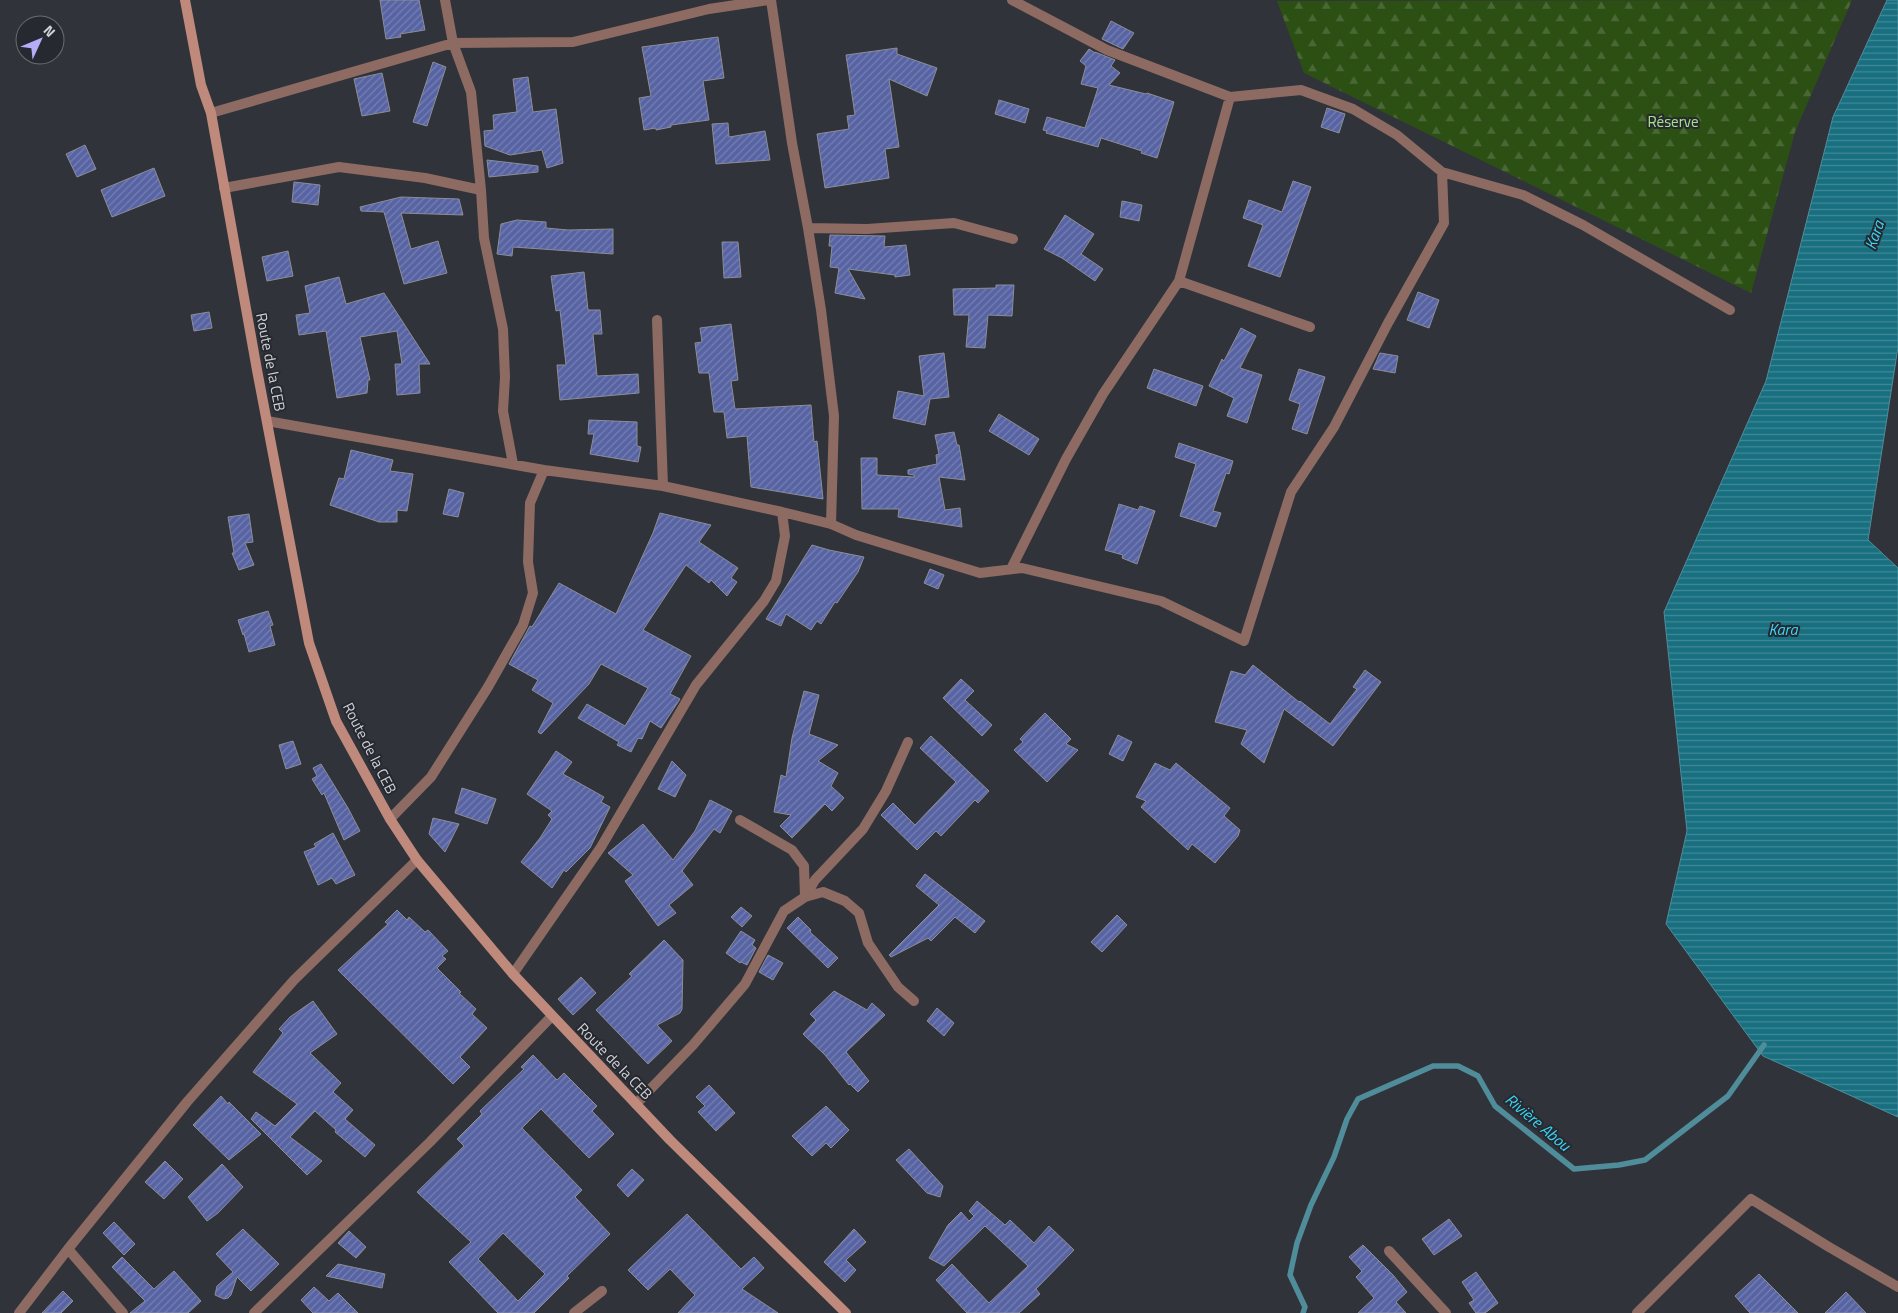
<svg xmlns="http://www.w3.org/2000/svg" width="1898" height="1313" font-family="'Titillium Web',sans-serif">
<style>
.forest{fill:url(#forest-firs)}
.water{fill:url(#water-rules);stroke:#4f8d9a}
.lines{fill:none;stroke-linecap:round;stroke-linejoin:round}
.stream{stroke:#4f8d9a;stroke-width:5.5}
.building{fill:url(#building-hatch);stroke:#8c8e96;fill-rule:evenodd}
.street{stroke:#8d6b62;stroke-width:10}
.secondary{stroke:#bf8a7b;stroke-width:10}
.labels{text-anchor:middle;dominant-baseline:central;stroke-width:4;stroke-linejoin:round;paint-order:stroke}
.park-label{font-size:15px;fill:#a8e289;stroke:#272930}
.street-label{font-size:15px;fill:#d1d2d6;stroke:#272930}
.water-label{font-size:16px;font-style:italic;fill:#38d7f7;stroke:#272930}
</style>
<defs>
<pattern id="forest-firs" width="22" height="20" patternUnits="userSpaceOnUse" patternTransform="scale(1.25)"><rect width="22" height="20" fill="#2c5014"/><path d="M5 1l3.5 6h-7zM16 11l3.5 6h-7z" fill="#4a6835"/></pattern>
<pattern id="water-rules" width="6" height="5" patternUnits="userSpaceOnUse" patternTransform="scale(1.25)"><rect width="6" height="5" fill="#176f80"/><path d="M0 2.5h6" fill="none" stroke="#438997"/></pattern>
<pattern id="building-hatch" width="6" height="6" patternUnits="userSpaceOnUse" patternTransform="scale(1.25)"><rect width="6" height="6" fill="#5763a3"/><path d="M-1 1l2-2M0 6l6-6M5 7l2-2" fill="none" stroke="#7680b3"/></pattern>
</defs>
<rect width="100%" height="100%" fill="#31333a"/>
<path class="forest" d="M 1852,0 L 1795,132 L 1751,293 L 1304,73 L 1277,1 Z"/>
<path class="water" d="M 1887,0 L 1898,0 L 1898,347 L 1868,540 L 1898,568 L 1898,1117 L 1763,1056 L 1666,924 L 1687,831 L 1664,612 L 1766,381 L 1833,117 Z"/>
<g class="lines">
<path class="stream" d="M 1303,1313 L 1305,1307 L 1290,1275 L 1297,1243 L 1311,1205 L 1334,1157 L 1347,1119 L 1358,1099 L 1433,1066 L 1458,1066 L 1478,1076 L 1495,1106 L 1574,1169 L 1619,1165 L 1645,1160 L 1728,1096 L 1764,1045"/>
</g>
<path class="building" d="M 380,0 L 419,0 L 425,30 L 400,34 L 401,37 L 386,39 Z
M 1111,21 L 1134,33 L 1123,49 L 1102,39 Z
M 718,37 L 724,78 L 703,81 L 709,120 L 671,125 L 671,127 L 656,130 L 656,128 L 644,130 L 639,98 L 651,96 L 642,47 Z
M 897,48 L 897,54 L 937,68 L 927,96 L 889,79 L 899,147 L 885,149 L 889,178 L 825,188 L 817,134 L 849,129 L 847,116 L 855,115 L 846,55 Z
M 1089,49 L 1095,53 L 1095,52 L 1115,60 L 1111,66 L 1120,73 L 1109,85 L 1146,94 L 1147,93 L 1174,102 L 1157,158 L 1141,153 L 1142,151 L 1101,138 L 1098,147 L 1046,133 L 1047,131 L 1043,130 L 1047,117 L 1085,128 L 1098,88 L 1081,84 L 1086,66 L 1080,61 Z
M 433,62 L 446,67 L 427,126 L 413,122 Z
M 382,73 L 390,111 L 362,116 L 354,79 Z
M 528,77 L 533,112 L 556,109 L 563,163 L 547,168 L 542,150 L 510,155 L 485,146 L 484,131 L 494,130 L 493,115 L 517,112 L 513,79 Z
M 999,100 L 1029,109 L 1025,123 L 995,114 Z
M 1327,108 L 1345,114 L 1339,133 L 1321,127 Z
M 728,123 L 729,137 L 765,131 L 770,160 L 716,164 L 712,124 Z
M 85,145 L 96,169 L 77,177 L 66,154 Z
M 487,160 L 538,166 L 538,172 L 489,177 Z
M 154,168 L 165,196 L 112,217 L 101,190 Z
M 1293,181 L 1311,187 L 1280,277 L 1248,266 L 1263,225 L 1243,218 L 1249,200 L 1282,212 Z
M 294,182 L 320,185 L 318,205 L 292,202 Z
M 401,197 L 459,199 L 463,215 L 401,213 L 411,249 L 438,241 L 447,273 L 404,284 L 384,212 L 361,211 L 360,207 Z
M 1122,201 L 1142,205 L 1139,221 L 1120,217 Z
M 1065,215 L 1094,234 L 1081,254 L 1103,269 L 1095,281 L 1062,258 L 1044,249 Z
M 517,220 L 546,222 L 546,228 L 568,230 L 613,229 L 613,254 L 513,247 L 512,256 L 497,254 L 501,224 Z
M 830,235 L 885,236 L 884,247 L 906,245 L 910,275 L 895,277 L 895,275 L 848,269 L 865,299 L 835,293 L 839,268 L 830,267 L 832,246 L 829,246 Z
M 722,242 L 738,242 L 741,277 L 724,278 Z
M 288,251 L 293,276 L 267,281 L 262,257 Z
M 584,272 L 588,310 L 600,310 L 602,334 L 593,334 L 597,376 L 638,374 L 639,393 L 560,400 L 557,365 L 566,365 L 560,310 L 556,311 L 551,276 Z
M 339,277 L 346,304 L 384,293 L 430,364 L 419,364 L 420,393 L 397,395 L 395,364 L 402,364 L 397,331 L 360,337 L 370,380 L 368,380 L 367,393 L 337,398 L 326,331 L 299,335 L 296,315 L 310,313 L 305,286 Z
M 996,285 L 1014,285 L 1012,316 L 988,315 L 985,348 L 966,347 L 969,315 L 954,315 L 953,289 L 996,288 Z
M 1418,292 L 1439,300 L 1429,328 L 1407,320 Z
M 209,312 L 212,328 L 194,331 L 191,315 Z
M 731,324 L 738,380 L 731,381 L 735,409 L 811,405 L 814,442 L 817,441 L 823,499 L 751,487 L 747,436 L 727,438 L 724,412 L 714,412 L 709,373 L 699,373 L 695,343 L 702,342 L 700,328 Z
M 1241,328 L 1256,336 L 1240,368 L 1262,375 L 1247,423 L 1227,416 L 1234,398 L 1209,386 L 1222,359 L 1224,361 Z
M 944,353 L 949,397 L 930,399 L 925,425 L 893,418 L 898,391 L 924,396 L 919,356 Z
M 1380,353 L 1398,356 L 1395,373 L 1373,369 Z
M 1154,369 L 1203,386 L 1196,406 L 1147,388 Z
M 1299,369 L 1325,377 L 1307,434 L 1292,429 L 1300,404 L 1289,400 Z
M 999,414 L 1039,439 L 1029,455 L 989,431 Z
M 589,420 L 637,422 L 637,446 L 641,447 L 638,462 L 590,454 L 594,434 L 588,434 Z
M 954,432 L 957,445 L 959,445 L 965,480 L 939,477 L 945,510 L 960,508 L 962,527 L 898,517 L 899,509 L 862,509 L 861,458 L 877,458 L 877,475 L 915,477 L 914,475 L 908,474 L 908,470 L 937,464 L 936,455 L 939,454 L 935,435 Z
M 1179,443 L 1233,461 L 1229,474 L 1226,473 L 1213,511 L 1221,513 L 1216,527 L 1180,516 L 1196,464 L 1175,457 Z
M 351,450 L 393,460 L 390,471 L 413,474 L 407,511 L 397,510 L 397,522 L 379,522 L 330,505 L 339,478 L 344,479 Z
M 449,489 L 464,493 L 458,517 L 443,514 Z
M 1119,504 L 1138,510 L 1140,506 L 1155,511 L 1137,564 L 1122,558 L 1123,555 L 1105,550 Z
M 660,513 L 711,525 L 699,542 L 738,568 L 731,578 L 737,582 L 727,596 L 711,580 L 709,583 L 686,565 L 643,630 L 691,656 L 670,694 L 680,699 L 661,728 L 650,721 L 642,739 L 638,738 L 631,752 L 617,745 L 619,742 L 578,718 L 587,704 L 625,726 L 648,688 L 601,664 L 589,684 L 541,734 L 538,732 L 553,703 L 532,690 L 538,680 L 509,664 L 530,626 L 532,627 L 559,583 L 616,614 L 653,533 Z
M 249,514 L 253,542 L 245,543 L 254,565 L 239,570 L 232,553 L 234,553 L 228,517 Z
M 812,545 L 829,550 L 864,557 L 858,572 L 837,603 L 835,602 L 821,624 L 817,621 L 811,630 L 786,614 L 781,626 L 766,619 Z
M 930,569 L 944,575 L 938,589 L 924,583 Z
M 268,611 L 273,625 L 270,626 L 275,645 L 249,652 L 244,634 L 243,635 L 238,620 Z
M 1253,665 L 1299,702 L 1300,701 L 1330,724 L 1357,689 L 1353,687 L 1365,670 L 1381,682 L 1333,746 L 1284,709 L 1264,763 L 1241,744 L 1247,730 L 1215,722 L 1231,671 L 1245,675 Z
M 961,679 L 974,691 L 965,700 L 992,725 L 982,736 L 943,698 Z
M 804,691 L 819,695 L 809,734 L 838,745 L 818,761 L 838,773 L 831,786 L 844,798 L 832,811 L 825,804 L 792,838 L 780,826 L 791,815 L 774,812 L 781,775 L 786,777 L 792,738 Z
M 1045,713 L 1071,739 L 1066,744 L 1078,750 L 1047,782 L 1014,750 L 1023,742 L 1020,739 Z
M 1118,735 L 1132,742 L 1123,761 L 1109,754 Z
M 931,736 L 989,791 L 978,803 L 975,800 L 941,836 L 936,831 L 917,850 L 881,815 L 893,803 L 915,825 L 956,782 L 920,748 Z
M 293,741 L 301,764 L 286,769 L 279,745 Z
M 556,751 L 572,762 L 563,774 L 604,797 L 601,802 L 610,807 L 590,848 L 566,872 L 564,870 L 552,888 L 521,862 L 540,838 L 552,819 L 548,815 L 552,811 L 527,794 Z
M 672,761 L 686,775 L 675,797 L 658,789 Z
M 1155,763 L 1170,770 L 1176,763 L 1230,808 L 1224,816 L 1240,830 L 1238,836 L 1215,863 L 1192,844 L 1188,850 L 1141,807 L 1146,801 L 1136,797 Z
M 321,764 L 348,808 L 360,831 L 344,840 L 324,793 L 322,795 L 312,779 L 317,776 L 313,768 Z
M 462,788 L 496,799 L 487,824 L 455,813 Z
M 710,800 L 732,811 L 720,833 L 714,829 L 682,871 L 693,885 L 669,905 L 676,913 L 658,926 L 625,881 L 633,875 L 608,853 L 643,824 L 673,860 L 695,831 Z
M 433,818 L 459,824 L 445,852 L 429,834 Z
M 333,833 L 355,875 L 336,884 L 332,878 L 318,885 L 304,852 L 316,847 L 314,844 Z
M 925,874 L 985,921 L 975,933 L 955,917 L 931,941 L 928,938 L 891,957 L 889,955 L 939,905 L 916,886 Z
M 741,907 L 752,916 L 742,927 L 731,917 Z
M 397,910 L 407,920 L 409,917 L 425,932 L 428,930 L 448,951 L 442,956 L 446,959 L 437,968 L 461,992 L 459,993 L 476,1009 L 472,1014 L 487,1028 L 460,1057 L 470,1067 L 453,1084 L 338,970 L 388,924 L 385,922 Z
M 1117,915 L 1127,925 L 1102,952 L 1091,942 Z
M 798,917 L 811,930 L 810,932 L 838,958 L 828,968 L 787,928 Z
M 741,931 L 755,940 L 752,945 L 756,948 L 747,965 L 741,962 L 740,963 L 726,953 Z
M 664,940 L 683,960 L 682,1009 L 680,1013 L 657,1025 L 672,1041 L 648,1064 L 596,1010 L 632,976 L 629,974 Z
M 768,955 L 783,963 L 773,980 L 759,972 Z
M 581,977 L 596,993 L 573,1015 L 558,999 Z
M 834,991 L 867,1010 L 872,1003 L 885,1015 L 846,1052 L 869,1081 L 858,1092 L 850,1084 L 849,1085 L 825,1055 L 803,1034 L 816,1020 L 810,1014 Z
M 313,1001 L 337,1034 L 310,1053 L 341,1083 L 333,1092 L 353,1110 L 345,1119 L 375,1145 L 365,1157 L 335,1132 L 336,1130 L 315,1111 L 290,1137 L 322,1161 L 307,1175 L 251,1119 L 256,1112 L 275,1126 L 297,1104 L 253,1072 L 283,1033 L 279,1029 L 290,1017 Z
M 937,1008 L 954,1023 L 944,1036 L 927,1021 Z
M 533,1055 L 557,1080 L 564,1073 L 597,1106 L 592,1111 L 614,1134 L 589,1158 L 541,1109 L 522,1128 L 582,1190 L 575,1197 L 610,1234 L 567,1276 L 569,1278 L 534,1313 L 498,1313 L 449,1262 L 471,1242 L 417,1192 L 464,1146 L 457,1139 L 482,1114 L 480,1111 L 524,1069 L 521,1067 ZM 503,1233 L 545,1274 L 518,1301 L 478,1259 Z
M 709,1085 L 735,1113 L 716,1131 L 698,1112 L 705,1106 L 696,1097 Z
M 221,1096 L 228,1104 L 229,1102 L 261,1134 L 229,1160 L 193,1125 Z
M 826,1106 L 849,1130 L 831,1148 L 826,1143 L 812,1156 L 792,1136 Z
M 909,1149 L 943,1186 L 940,1197 L 927,1193 L 896,1160 Z
M 165,1161 L 183,1179 L 164,1199 L 145,1182 Z
M 222,1164 L 243,1187 L 218,1213 L 207,1221 L 188,1197 Z
M 632,1169 L 644,1180 L 628,1197 L 617,1185 Z
M 977,1201 L 1005,1225 L 1010,1220 L 1034,1243 L 1049,1226 L 1074,1250 L 1036,1289 L 1040,1294 L 1019,1313 L 967,1313 L 936,1280 L 952,1264 L 989,1303 L 1028,1266 L 985,1226 L 944,1266 L 929,1258 L 948,1225 L 961,1212 L 969,1221 L 974,1216 L 969,1211 Z
M 687,1214 L 741,1269 L 754,1257 L 764,1268 L 742,1289 L 778,1313 L 678,1313 L 695,1295 L 670,1269 L 648,1290 L 628,1270 Z
M 1449,1219 L 1462,1236 L 1434,1255 L 1422,1239 Z
M 114,1222 L 135,1244 L 124,1255 L 103,1233 Z
M 243,1229 L 279,1264 L 251,1291 L 237,1277 L 231,1295 L 228,1298 L 224,1299 L 215,1295 L 217,1286 L 233,1272 L 216,1254 Z
M 854,1229 L 866,1242 L 846,1260 L 856,1270 L 845,1282 L 824,1262 Z
M 349,1231 L 366,1247 L 356,1258 L 338,1243 Z
M 1363,1245 L 1393,1275 L 1407,1292 L 1396,1302 L 1406,1313 L 1358,1313 L 1374,1298 L 1356,1277 L 1362,1271 L 1349,1257 Z
M 122,1257 L 154,1289 L 174,1271 L 201,1301 L 188,1313 L 130,1313 L 145,1301 L 112,1267 Z
M 338,1264 L 385,1274 L 382,1288 L 326,1276 Z
M 1476,1272 L 1498,1303 L 1485,1313 L 1476,1313 L 1469,1303 L 1474,1300 L 1462,1282 Z
M 1759,1274 L 1798,1313 L 1750,1313 L 1735,1296 Z
M 314,1287 L 329,1301 L 338,1293 L 358,1313 L 313,1313 L 301,1300 Z
M 63,1291 L 73,1301 L 61,1313 L 42,1313 Z
M 1846,1292 L 1866,1313 L 1825,1313 Z"/>
<g class="lines">
<path class="street" d="M 771,0 L 792,143 L 808,228 L 821,310 L 834,416 L 831,524
M 1012,0 L 1107,50 L 1230,97 L 1301,90 L 1353,109 L 1397,135 L 1442,172 L 1523,195 L 1583,225 L 1730,310
M 211,113 L 453,43 L 445,0
M 224,188 L 339,167 L 425,178 L 481,190
M 808,228 L 867,229 L 954,223 L 1013,239
M 1179,281 L 1310,327
M 657,320 L 663,486
M 267,421 L 544,470 L 663,486 L 782,512 L 831,524 L 856,535 L 980,573 L 1022,568 L 1161,601 L 1244,641 L 1291,492 L 1334,427 L 1388,323 L 1444,223 L 1442,172
M 513,464 L 503,411 L 505,377 L 503,329 L 484,238 L 481,190 L 471,92 L 453,43 L 573,42 L 709,9 L 768,0
M 1011,569 L 1066,459 L 1103,394 L 1179,281 L 1230,97
M 390,819 L 431,777 L 488,687 L 523,625 L 533,593 L 528,562 L 530,503 L 544,470
M 740,820 L 792,850 L 804,866 L 805,897 L 815,880 L 863,829 L 886,791 L 908,742
M 513,974 L 601,847 L 696,685 L 764,601 L 776,581 L 785,536 L 782,512
M 636,1104 L 693,1045 L 745,984 L 784,911 L 805,897 L 823,892 L 845,901 L 859,913 L 868,943 L 898,987 L 914,1001
M 68,1249 L 123,1313
M 1389,1251 L 1446,1313
M 19,1313 L 68,1249 L 187,1102 L 294,980 L 417,860
M 254,1313 L 430,1142 L 552,1016
M 574,1313 L 602,1291
M 1637,1313 L 1751,1199 L 1829,1247 L 1898,1287"/>
<path class="secondary" d="M 185,0 L 201,85 L 211,113 L 257,370 L 309,643 L 336,721 L 390,819 L 417,860 L 513,974 L 670,1140 L 846,1313"/>
</g>
<g class="labels">
<g class="park-label">
<text x="1673" y="121">Réserve</text>
</g>
<g class="street-label">
<text transform="translate(271 362) rotate(79)">Route de la CEB</text>
<text transform="translate(370 748) rotate(63)">Route de la CEB</text>
<text transform="translate(615 1061) rotate(46)">Route de la CEB</text>
</g>
<g class="water-label">
<text transform="translate(1874 235) rotate(-71)">Kara</text>
<text x="1783" y="629">Kara</text>
<text transform="translate(1538 1122) rotate(40)">Rivière Abou</text>
</g>
</g>
<g transform="translate(40 40) rotate(46)"><circle r="24" fill="#272930" stroke="#6b6d72"/>
<path d="M0-4L9 19L0 12L-9 19Z" fill="#b6acf8"/>
<text y="-8" font-size="14" font-weight="bold" text-anchor="middle" fill="#d1d2d6">N</text>
</g>
</svg>
